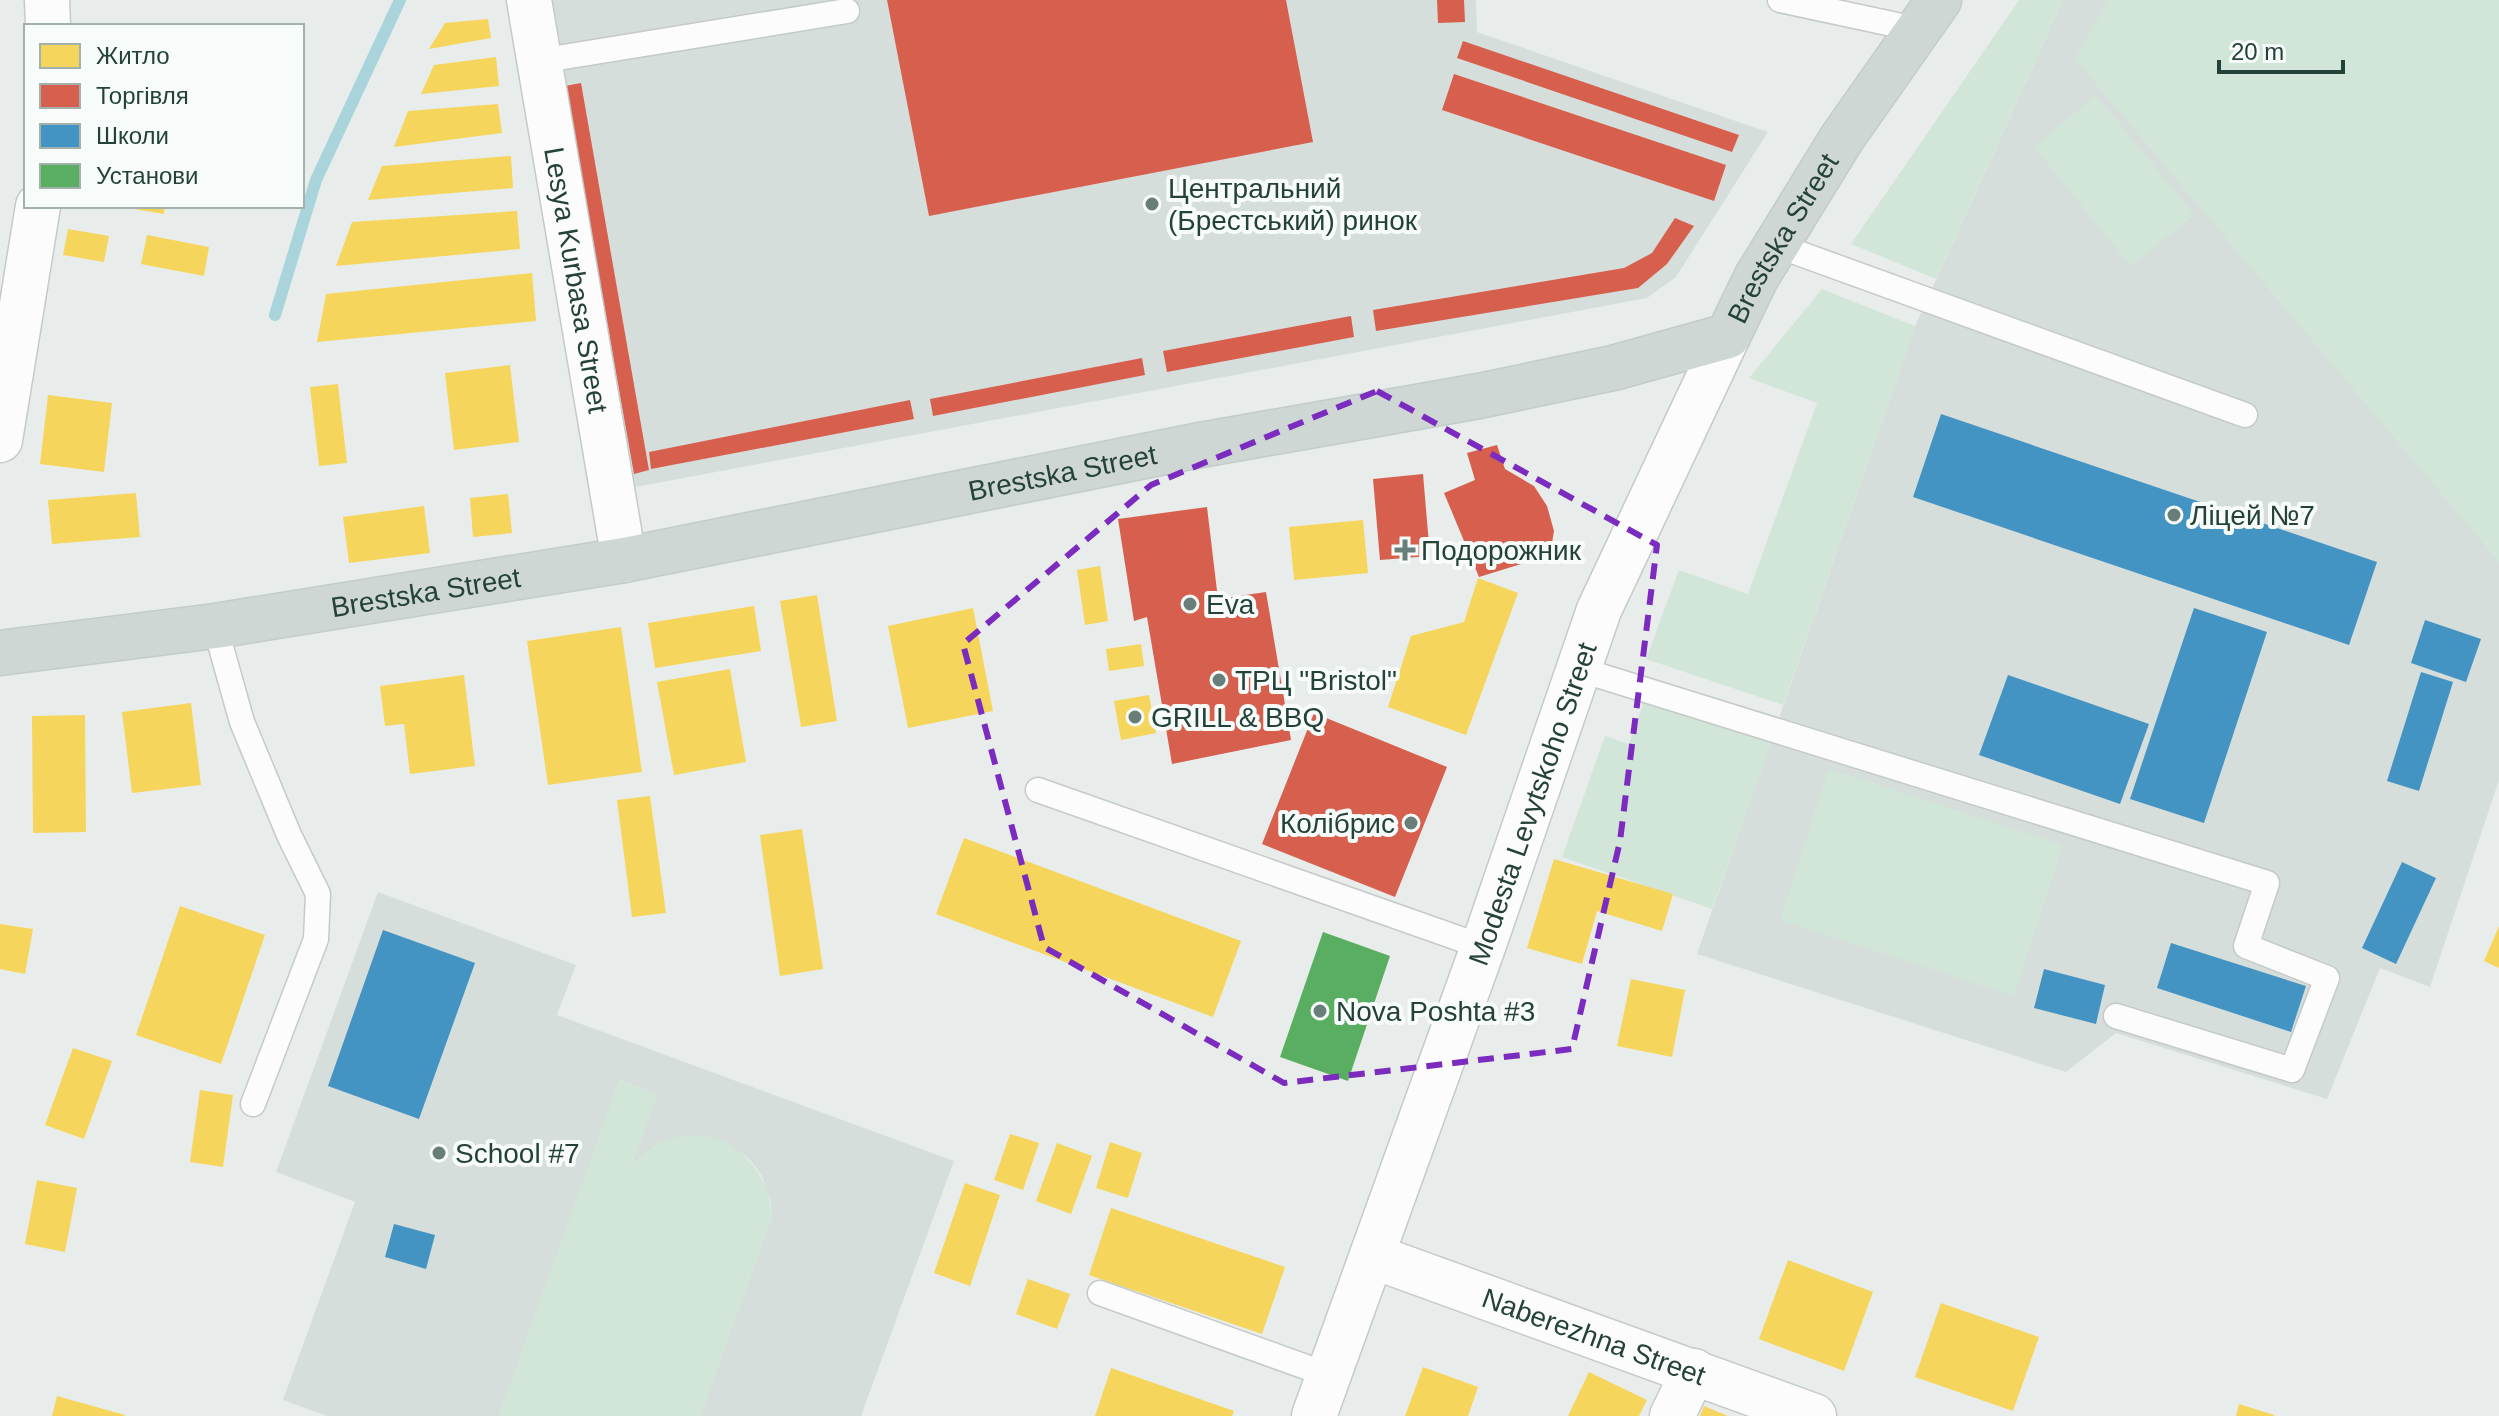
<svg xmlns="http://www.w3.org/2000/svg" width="2499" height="1416" font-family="Helvetica,sans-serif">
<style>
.built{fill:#d6dedb}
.green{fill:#d1e6d8}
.homes{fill:#f6d55c}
.shops{fill:#d6604d}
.schools{fill:#4393c3}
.public{fill:#5aae61}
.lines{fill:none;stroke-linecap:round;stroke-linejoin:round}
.stream{stroke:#a9d4db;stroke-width:12}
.lane-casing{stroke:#c5cac8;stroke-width:27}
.street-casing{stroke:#c5cac8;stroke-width:47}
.primary-casing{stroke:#c3ccc9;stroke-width:47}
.lane{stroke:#fcfcfc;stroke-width:24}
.street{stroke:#fcfcfc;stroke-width:44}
.primary{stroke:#cfd7d5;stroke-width:44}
.marked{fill:none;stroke:#7b2cbf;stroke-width:6;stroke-dasharray:16 10;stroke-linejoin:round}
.poi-dot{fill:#697e78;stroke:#f7fbf9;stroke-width:3}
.labels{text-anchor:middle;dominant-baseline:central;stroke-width:8;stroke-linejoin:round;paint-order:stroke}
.poi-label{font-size:28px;fill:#24423a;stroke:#f7fbf9;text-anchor:start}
.street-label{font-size:28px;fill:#24423a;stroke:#f7fbf9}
</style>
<rect width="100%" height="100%" fill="#e8edeb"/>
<path class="built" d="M 547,0 L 1476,0 L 1477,32 L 1768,132 L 1676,277 L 1647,298 L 630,488 Z
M 2063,0 L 2499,0 L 2499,780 L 2430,987 L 2380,968 L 2327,1099 L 2116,1033 L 2066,1072 L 1697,954 L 1915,326 Z
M 378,892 L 576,965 L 557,1015 L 954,1161 L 861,1416 L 700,1416 L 772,1216 L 771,1202 L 762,1177 L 755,1166 L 747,1157 L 725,1143 L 675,1138 L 651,1149 L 631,1167 L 657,1094 L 620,1080 L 499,1416 L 327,1416 L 283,1400 L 355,1202 L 276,1172 Z"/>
<path class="green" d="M 2019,0 L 2063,0 L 1936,279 L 1851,244 Z
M 2108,0 L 2499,0 L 2499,562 L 2075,59 Z
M 2096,95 L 2194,215 L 2131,266 L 2034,147 Z
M 1822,289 L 1915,326 L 1783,705 L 1646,659 L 1679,570 L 1748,594 L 1817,403 L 1749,378 Z
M 1647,693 L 1773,737 L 1712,909 L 1562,857 L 1605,736 L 1629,744 Z
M 1829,769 L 2063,845 L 2014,996 L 1780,920 Z
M 619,1080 L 657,1094 L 632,1165 C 641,1156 650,1148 662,1142 C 717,1118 768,1160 772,1216 L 700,1416 L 499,1416 Z"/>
<path class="homes" d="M 488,19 L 491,38 L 429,49 L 445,23 Z
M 496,57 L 499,86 L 421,94 L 434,65 Z
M 498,104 L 502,133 L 394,147 L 408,111 Z
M 511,156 L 513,188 L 368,200 L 382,166 Z
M 116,206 L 165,206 L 164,214 Z
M 517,211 L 520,249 L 336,266 L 352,222 Z
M 68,229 L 109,236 L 104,262 L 63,255 Z
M 147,235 L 209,247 L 204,276 L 141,264 Z
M 532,273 L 536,321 L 317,342 L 326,294 Z
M 510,365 L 519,442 L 454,450 L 445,373 Z
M 338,384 L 347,463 L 319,466 L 310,387 Z
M 48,395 L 112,403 L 104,472 L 40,464 Z
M 136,493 L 140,537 L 52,544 L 48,500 Z
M 508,494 L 512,533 L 473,537 L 470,498 Z
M 424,506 L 430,553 L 349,563 L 343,517 Z
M 1363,520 L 1368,573 L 1294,580 L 1289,527 Z
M 1100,566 L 1108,621 L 1085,625 L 1077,570 Z
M 1478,578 L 1518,593 L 1466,735 L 1388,707 L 1411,636 L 1464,622 Z
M 817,595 L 837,721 L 801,727 L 780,601 Z
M 754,606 L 761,651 L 655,668 L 648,623 Z
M 973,608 L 993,711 L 908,728 L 888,626 Z
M 621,627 L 642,772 L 548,785 L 527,641 Z
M 1141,644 L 1144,666 L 1109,671 L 1106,649 Z
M 730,669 L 746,762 L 674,775 L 657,682 Z
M 464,675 L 475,766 L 410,774 L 404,724 L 385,726 L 380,686 Z
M 1149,695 L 1156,733 L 1121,740 L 1114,701 Z
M 191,703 L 201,785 L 132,793 L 122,712 Z
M 85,715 L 86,832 L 33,833 L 32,716 Z
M 650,796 L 666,913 L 632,917 L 617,800 Z
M 802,829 L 823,969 L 780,976 L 760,835 Z
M 964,838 L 1241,941 L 1213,1017 L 936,914 Z
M 1554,859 L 1673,894 L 1662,931 L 1597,911 L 1582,964 L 1527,948 Z
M 180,906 L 265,935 L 221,1064 L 136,1035 Z
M 0,924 L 33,929 L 25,974 L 0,969 Z
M 2499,926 L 2499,968 L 2484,961 Z
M 1631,979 L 1685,990 L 1672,1057 L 1617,1046 Z
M 73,1048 L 112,1061 L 84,1139 L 45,1125 Z
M 200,1090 L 233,1095 L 223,1167 L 190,1162 Z
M 1010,1134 L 1039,1143 L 1023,1190 L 994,1180 Z
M 1110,1142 L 1142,1153 L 1128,1198 L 1096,1188 Z
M 1057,1143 L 1092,1156 L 1071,1214 L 1036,1201 Z
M 37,1180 L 77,1188 L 65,1252 L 25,1244 Z
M 965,1183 L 1000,1195 L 970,1286 L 934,1273 Z
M 1111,1208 L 1285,1267 L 1262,1334 L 1089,1275 Z
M 1788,1260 L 1873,1292 L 1844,1371 L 1759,1339 Z
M 1028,1279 L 1070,1294 L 1057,1329 L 1016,1314 Z
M 1941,1303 L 2039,1337 L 2013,1411 L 1915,1377 Z
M 1423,1367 L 1478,1387 L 1468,1416 L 1405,1416 Z
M 1111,1368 L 1234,1411 L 1232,1416 L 1095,1416 Z
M 1589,1372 L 1647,1400 L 1639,1416 L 1568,1416 Z
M 57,1396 L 125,1415 L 124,1416 L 52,1416 Z
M 2239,1404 L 2274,1415 L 2274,1416 L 2236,1416 Z
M 1704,1406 L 1728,1416 L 1700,1416 Z"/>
<path class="shops" d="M 887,0 L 1286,0 L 1313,142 L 929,216 Z
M 1437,0 L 1464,0 L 1465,22 L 1438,23 Z
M 1463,41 L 1739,135 L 1732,152 L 1457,58 Z
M 1454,74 L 1726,165 L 1714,201 L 1442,110 Z
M 581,83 L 649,470 L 634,474 L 565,86 Z
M 1675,218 L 1694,226 L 1667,264 L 1638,288 L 1376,331 L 1373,310 L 1624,268 L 1652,253 Z
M 1351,316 L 1354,337 L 1167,372 L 1163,351 Z
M 1142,358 L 1145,375 L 933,416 L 930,399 Z
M 910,400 L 914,419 L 651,469 L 649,452 Z
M 1497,445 L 1505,469 L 1534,486 L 1547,506 L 1554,531 L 1550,555 L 1479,577 L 1444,493 L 1475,480 L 1467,453 Z
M 1423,474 L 1430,556 L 1380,560 L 1373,479 Z
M 1207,507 L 1218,599 L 1266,592 L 1291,740 L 1172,764 L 1147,617 L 1134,621 L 1118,519 Z
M 1314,713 L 1447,767 L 1395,897 L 1262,844 Z"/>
<path class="schools" d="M 1941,414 L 2377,562 L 2349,645 L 1913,497 Z
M 2194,608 L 2267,632 L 2204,823 L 2130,799 Z
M 2425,620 L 2481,639 L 2466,682 L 2411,663 Z
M 2421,672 L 2453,682 L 2419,791 L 2387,781 Z
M 2008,675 L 2149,724 L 2120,804 L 1979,755 Z
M 2402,862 L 2436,878 L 2396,964 L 2362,948 Z
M 383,930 L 475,963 L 419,1119 L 328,1086 Z
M 2171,943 L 2306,986 L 2291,1032 L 2157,988 Z
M 2044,969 L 2105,985 L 2096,1024 L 2034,1008 Z
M 394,1224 L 435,1235 L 426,1269 L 385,1257 Z"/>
<path class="public" d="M 1323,932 L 1390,956 L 1348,1081 L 1280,1057 Z"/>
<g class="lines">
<path class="stream" d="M 275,315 L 316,180 L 400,0"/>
<defs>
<path id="lane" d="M 1780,0 L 1920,30
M 539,61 L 847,11
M 1776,245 L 2245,415
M 215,626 L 242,722 L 289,835 L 318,894 L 316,939 L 253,1104
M 1578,669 L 2267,883 L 2246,946 L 2327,978 L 2292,1070 L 2116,1016
M 1038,790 L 1483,947
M 1100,1293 L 1331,1376"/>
<g id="street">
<path d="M 47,0 L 48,26"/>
<path id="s1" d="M 529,0 L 624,560"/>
<path d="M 0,440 L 38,206"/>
<path id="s2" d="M 1372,1256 L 1814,1416"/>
<path id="s3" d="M 1314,1416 L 1483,947 L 1599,610 L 1728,336"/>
<path d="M 1672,1416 L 1694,1371"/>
</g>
<g id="primary">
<path id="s4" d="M 0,653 L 215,626 L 624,560 L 1195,446 L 1479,396 L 1613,368 L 1728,336 L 1756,278 L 1842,138 L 1939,0"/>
</g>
</defs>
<use href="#lane" class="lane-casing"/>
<use href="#street" class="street-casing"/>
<use href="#primary" class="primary-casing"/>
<use href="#lane" class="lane"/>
<use href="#street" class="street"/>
<use href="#primary" class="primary"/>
</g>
<path class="marked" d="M 1377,391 L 1657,545 L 1620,841 L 1572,1049 L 1284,1083 L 1044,947 L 963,644 L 1151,485 Z"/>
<g class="poi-dot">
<circle cx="1152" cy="204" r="8"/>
<circle cx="2174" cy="515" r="8"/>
<path d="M1401 538h8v8h8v8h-8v8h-8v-8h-8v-8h8z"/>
<circle cx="1190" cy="604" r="8"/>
<circle cx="1219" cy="680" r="8"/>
<circle cx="1135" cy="717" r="8"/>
<circle cx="1411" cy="823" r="8"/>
<circle cx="1320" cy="1011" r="8"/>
<circle cx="439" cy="1153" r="8"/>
</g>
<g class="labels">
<g class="poi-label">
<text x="1168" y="188">Центральний<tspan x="1168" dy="32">(Брестський) ринок</tspan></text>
<text x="2190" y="515">Ліцей №7</text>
<text x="1421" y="550">Подорожник</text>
<text x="1206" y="604">Eva</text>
<text x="1235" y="680">ТРЦ "Bristol"</text>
<text x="1151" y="717">GRILL &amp; BBQ</text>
<text x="1395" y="823" text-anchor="end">Колібрис</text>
<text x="1336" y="1011">Nova Poshta #3</text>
<text x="455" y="1153">School #7</text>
</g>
<g class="street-label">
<text stroke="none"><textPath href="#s4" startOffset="1870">Brestska Street</textPath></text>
<text stroke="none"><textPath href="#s1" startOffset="284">Lesya Kurbasa Street</textPath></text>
<text stroke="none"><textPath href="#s4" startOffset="1078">Brestska Street</textPath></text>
<text stroke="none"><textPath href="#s4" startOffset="430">Brestska Street</textPath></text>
<text stroke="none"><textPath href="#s3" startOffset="650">Modesta Levytskoho Street</textPath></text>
<text stroke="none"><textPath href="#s2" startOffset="236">Naberezhna Street</textPath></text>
</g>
</g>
<rect x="24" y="24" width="280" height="184" fill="#f7fbf9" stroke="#a3b1ad" stroke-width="2"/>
<rect x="40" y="44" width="40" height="24" fill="#f6d55c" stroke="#a3b1ad" stroke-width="2"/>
<text x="96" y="64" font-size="24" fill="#24423a">Житло</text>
<rect x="40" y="84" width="40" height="24" fill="#d6604d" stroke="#a3b1ad" stroke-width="2"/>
<text x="96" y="104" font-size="24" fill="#24423a">Торгівля</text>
<rect x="40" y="124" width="40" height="24" fill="#4393c3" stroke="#a3b1ad" stroke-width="2"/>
<text x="96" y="144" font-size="24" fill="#24423a">Школи</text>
<rect x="40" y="164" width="40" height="24" fill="#5aae61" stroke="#a3b1ad" stroke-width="2"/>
<text x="96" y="184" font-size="24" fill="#24423a">Установи</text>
<path d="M2219 60v12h124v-12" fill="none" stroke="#24423a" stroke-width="4"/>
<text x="2231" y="60" font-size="24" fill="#24423a" stroke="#f7fbf9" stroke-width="6" paint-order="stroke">20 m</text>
</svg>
